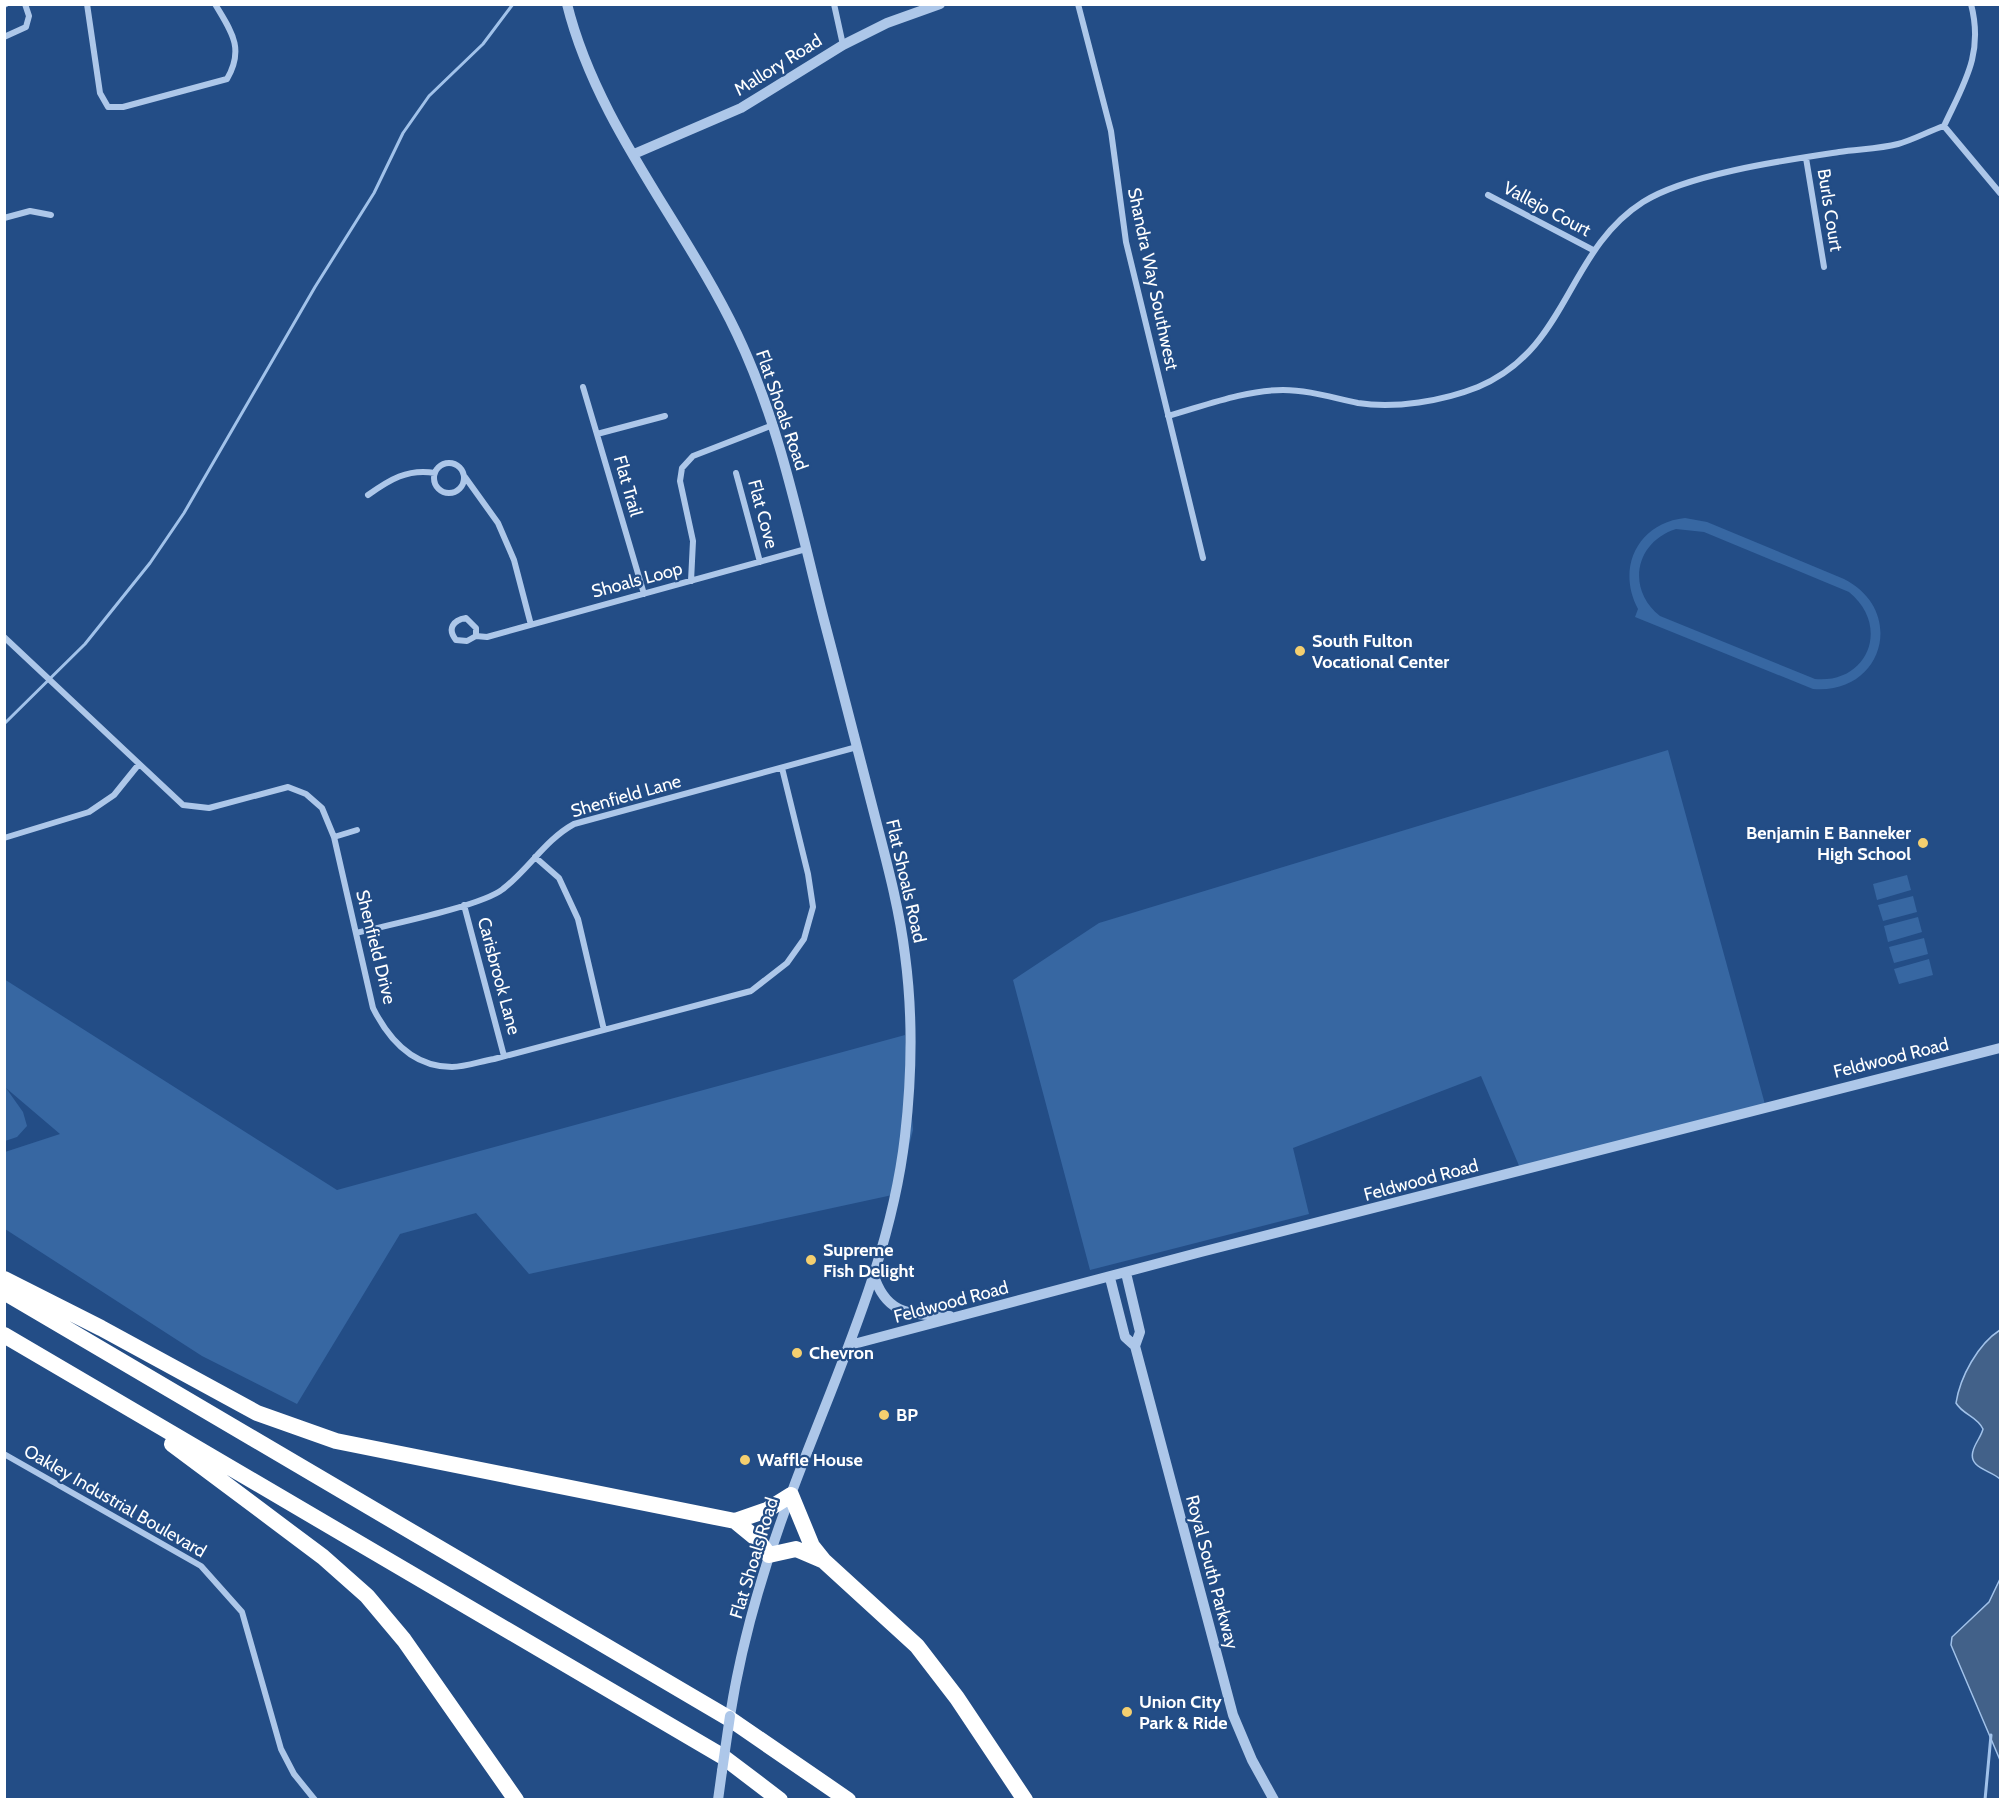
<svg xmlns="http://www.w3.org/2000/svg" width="2005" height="1804" font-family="Cabin,sans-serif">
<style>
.green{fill:#3767a2;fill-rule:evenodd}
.water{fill:#426189;stroke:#a1c2ea;stroke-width:1.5}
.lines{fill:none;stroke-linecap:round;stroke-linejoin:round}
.stream{stroke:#a1c2ea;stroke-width:3}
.minor{stroke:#adc7e9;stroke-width:6}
.tertiary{stroke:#adc7e9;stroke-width:10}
.motorway{stroke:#fff;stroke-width:16}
.tertiary-bridge{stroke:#adc7e9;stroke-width:10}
.poi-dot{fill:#f4cf6f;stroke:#234d86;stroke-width:2}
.labels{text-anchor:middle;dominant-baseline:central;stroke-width:4.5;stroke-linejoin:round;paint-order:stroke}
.street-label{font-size:18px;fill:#fff;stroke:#234d86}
.poi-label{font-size:18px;font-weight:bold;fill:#fff;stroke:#234d86;text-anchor:start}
</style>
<rect width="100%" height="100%" fill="#234d86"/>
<path class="green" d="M 1685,518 L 1707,522 L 1844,579 C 1907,611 1883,695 1813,689 L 1635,617 L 1638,609 C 1616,568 1638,523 1685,518 ZM 1676,529 L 1704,532 L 1849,592 C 1891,626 1868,684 1815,679 L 1660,616 C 1626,589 1635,542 1676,529 Z
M 1668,750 L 1766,1108 L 1520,1168 L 1481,1076 L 1293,1148 L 1309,1214 L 1090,1270 L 1013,980 L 1099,923 Z
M 1907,875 L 1911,890 L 1877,900 L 1873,884 Z
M 1913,896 L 1917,912 L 1883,921 L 1878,905 Z
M 1918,917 L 1922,932 L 1888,942 L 1884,926 Z
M 1924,938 L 1928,954 L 1894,963 L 1889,947 Z
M 1929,959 L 1933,975 L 1899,984 L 1894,969 Z
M 4,979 L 337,1190 L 905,1035 L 913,1130 L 897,1194 L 529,1274 L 476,1213 L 400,1234 L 297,1404 L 202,1356 L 5,1229 L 5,1152 L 60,1134 L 6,1088 L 23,1112 L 27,1126 L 17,1137 L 5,1141 Z"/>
<path class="water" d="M 2000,1330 L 2000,1479 C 1990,1470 1968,1468 1973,1451 C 1975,1443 1981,1437 1983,1429 C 1977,1416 1963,1415 1956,1403 C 1960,1377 1978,1344 2000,1330 Z
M 2000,1579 L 2000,1760 L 1951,1645 L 1952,1637 L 1989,1602 Z"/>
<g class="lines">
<path class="stream" d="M 4,724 L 85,644 L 150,563 L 184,513 L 315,287 L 374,193 L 403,133 L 429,96 L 483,44 L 513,4
M 1985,1800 L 1991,1735"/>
<path class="minor" d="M 87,4 L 100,93 L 108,107 L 123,107 L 227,79 C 245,48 231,31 215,4
M 834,4 L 843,45
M 1078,4 L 1111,131 L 1126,242 L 1203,558
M 4,5 L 6,4
M 4,37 L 26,27 L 29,16 L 25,4
M 1944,126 L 2000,193
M 1806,158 L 1824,267
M 1488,195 L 1593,250
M 4,218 L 30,211 L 51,215
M 583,387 L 644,594
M 1168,416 C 1204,406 1245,390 1283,390 C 1309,390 1333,398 1358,403 C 1395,409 1443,401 1478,387 C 1569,349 1566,251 1643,202 C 1687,174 1786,160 1839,152 C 1858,149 1879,149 1898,144 C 1913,140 1929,131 1944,126 C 1964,83 1984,54 1971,4
M 597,434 L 665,416
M434 478a15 15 0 1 1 30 0a15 15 0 1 1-30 0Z
M 736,473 L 760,562
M 465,477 L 498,523 L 514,560 L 531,625
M 368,495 C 389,480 408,468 435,473
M 691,581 L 693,541 L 680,481 L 682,468 L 693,456 L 773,425
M 476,636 L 467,641 L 456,640 C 447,629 453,620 466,618 L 476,628 L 476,636 L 487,637 L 806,549
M 4,637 L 183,805 L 209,808 L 288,787 L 306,794 L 322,808 L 334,837 L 373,1008 C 389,1040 414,1067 452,1067 C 466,1067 481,1061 494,1059 L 751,991 L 787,963 L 804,939 L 813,907 L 808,874 L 782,768
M 334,837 L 357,830
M 4,838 L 89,812 L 114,795 L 139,764
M 535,857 L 559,878 L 578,919 L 604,1030
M 464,905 L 504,1056
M 356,933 C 388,925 482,906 503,889 C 529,869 545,840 574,824 L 857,747
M 4,1454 L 201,1566 L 242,1612 L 281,1749 L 294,1774 L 315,1800"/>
<path class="tertiary" d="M 567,4 C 597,125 684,223 737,334 C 780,424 799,523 824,620 C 841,684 857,748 874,813 C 886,860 899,906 905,955 C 913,1015 912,1075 905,1136 C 891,1259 836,1374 793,1489 C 765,1562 742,1639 730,1716
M 634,154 L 741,108 L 843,45 L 887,23 L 940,4
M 873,1273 C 886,1316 910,1314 950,1316
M 1126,1273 L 1140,1332 L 1135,1346
M 1110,1278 L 1125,1337 L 1135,1346 L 1233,1715 L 1252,1760 L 1274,1800
M 850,1345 L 1201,1252 L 2000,1048
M 718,1800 L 722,1771"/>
<path class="motorway" d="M 4,1279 L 101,1328 L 257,1413 L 336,1441 L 735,1521 L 757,1539 L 769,1555 L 796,1549 L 824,1561
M 4,1292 L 730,1719 L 848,1800
M 4,1335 L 722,1756 L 780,1800
M 172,1444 L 323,1557 L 367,1596 L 404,1640 L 516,1800
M 735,1521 L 767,1510 L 791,1495 L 812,1546 L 824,1561 L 917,1646 L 957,1698 L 1025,1800"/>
<path class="tertiary-bridge" d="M 722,1771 L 730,1716"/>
</g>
<g class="poi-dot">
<circle cx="1300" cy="651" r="6"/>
<circle cx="1923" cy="843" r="6"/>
<circle cx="811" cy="1260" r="6"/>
<circle cx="797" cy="1353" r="6"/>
<circle cx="884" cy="1415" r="6"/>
<circle cx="745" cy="1460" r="6"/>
<circle cx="1127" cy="1712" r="6"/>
</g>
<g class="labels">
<g class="street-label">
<text transform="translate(778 65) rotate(-32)">Mallory Road</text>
<text transform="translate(1547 209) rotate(28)">Vallejo Court</text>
<text transform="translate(1830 210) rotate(81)">Burls Court</text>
<text transform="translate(1153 279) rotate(78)">Shandra Way Southwest</text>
<text transform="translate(782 410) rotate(71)">Flat Shoals Road</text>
<text transform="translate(628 486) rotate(74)">Flat Trail</text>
<text transform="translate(763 514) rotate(75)">Flat Cove</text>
<text transform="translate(637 580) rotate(-15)">Shoals Loop</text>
<text transform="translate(626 796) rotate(-16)">Shenfield Lane</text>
<text transform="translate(906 881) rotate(77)">Flat Shoals Road</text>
<text transform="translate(376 947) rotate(76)">Shenfield Drive</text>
<text transform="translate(499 976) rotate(75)">Carisbrook Lane</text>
<text transform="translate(1891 1058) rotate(-14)">Feldwood Road</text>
<text transform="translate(1421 1180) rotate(-15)">Feldwood Road</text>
<text transform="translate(951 1302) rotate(-15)">Feldwood Road</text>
<text transform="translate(115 1501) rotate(30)">Oakley Industrial Boulevard</text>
<text transform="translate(754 1558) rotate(-73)">Flat Shoals Road</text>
<text transform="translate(1212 1572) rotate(75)">Royal South Parkway</text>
</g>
<g class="poi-label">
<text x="1312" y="641">South Fulton<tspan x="1312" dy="21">Vocational Center</tspan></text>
<text x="1911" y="833" text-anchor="end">Benjamin E Banneker<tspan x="1911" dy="21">High School</tspan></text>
<text x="823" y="1250">Supreme<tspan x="823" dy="21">Fish Delight</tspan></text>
<text x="809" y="1353">Chevron</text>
<text x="896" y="1415">BP</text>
<text x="757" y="1460">Waffle House</text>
<text x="1139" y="1702">Union City<tspan x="1139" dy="21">Park &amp; Ride</tspan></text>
</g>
</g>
<rect width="2005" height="1804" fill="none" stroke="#ffffff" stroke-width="12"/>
</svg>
